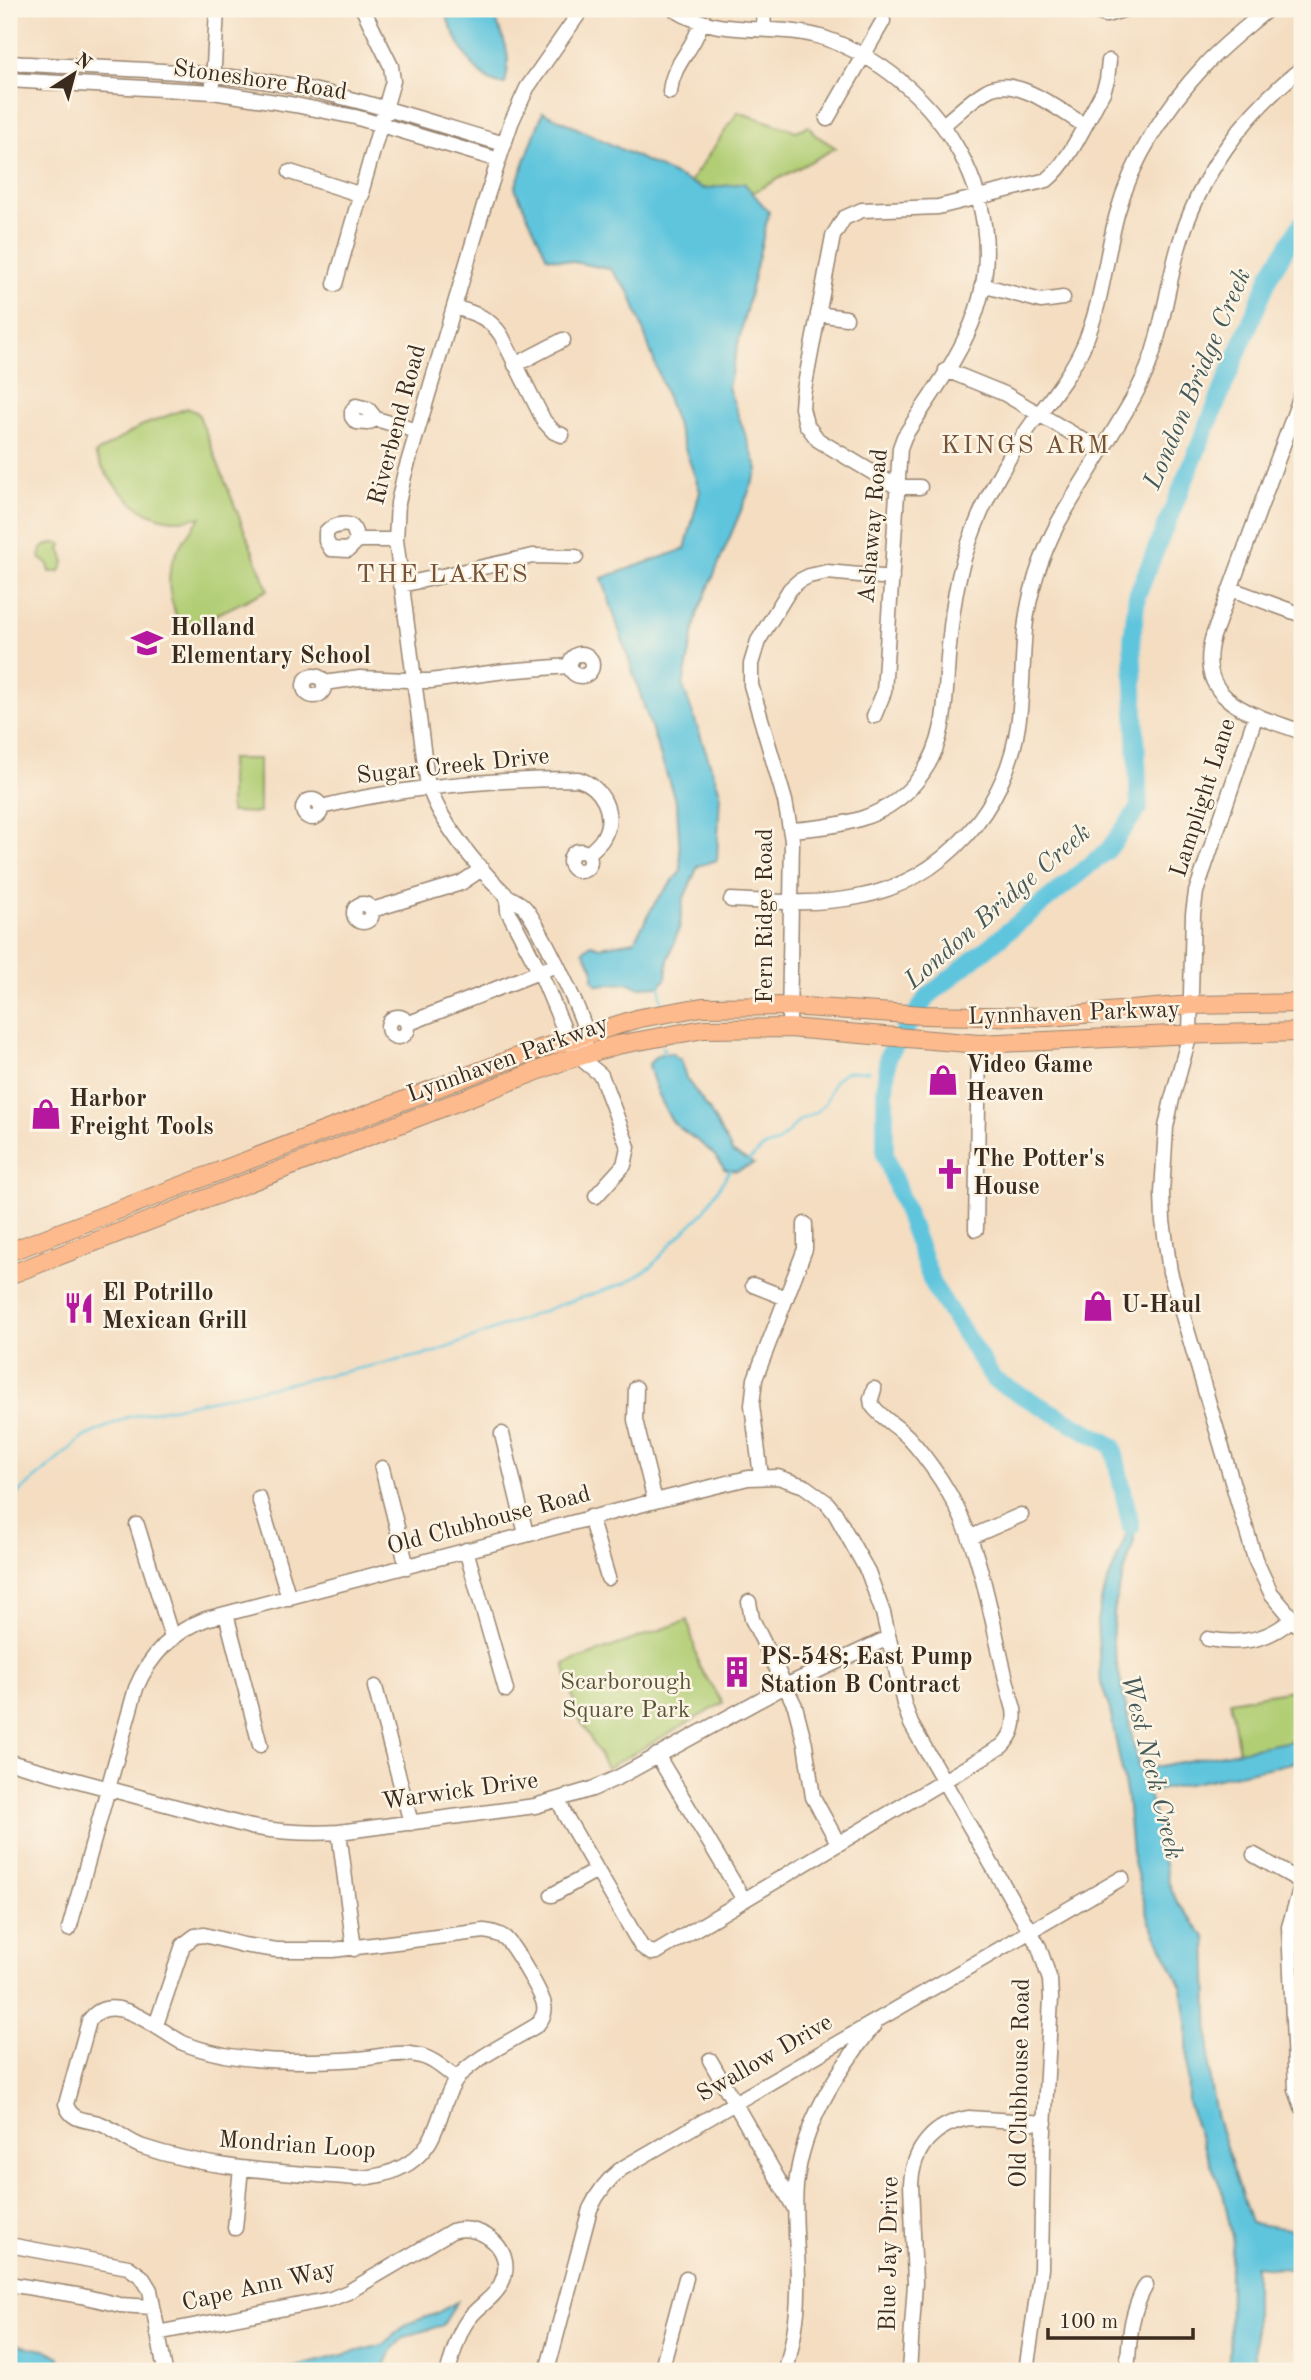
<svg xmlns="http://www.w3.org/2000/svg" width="1311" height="2380" font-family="'Old Standard TT',serif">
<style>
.green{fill:#b1ce75;stroke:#767c4a;stroke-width:2}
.water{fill:#5fc5dd;stroke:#4d787e;stroke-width:2}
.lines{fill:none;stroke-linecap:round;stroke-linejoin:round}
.stream{stroke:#5fc5dd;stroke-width:2.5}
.river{stroke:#5fc5dd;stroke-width:18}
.minor-casing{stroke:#988470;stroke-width:17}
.major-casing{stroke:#988470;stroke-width:20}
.minor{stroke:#fff;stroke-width:14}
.major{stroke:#fcba8d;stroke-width:18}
.labels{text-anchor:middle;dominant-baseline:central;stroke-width:5;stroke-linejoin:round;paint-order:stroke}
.street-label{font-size:24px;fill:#3b2a1e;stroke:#fcf5e5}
.poi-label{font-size:24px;font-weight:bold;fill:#3b2a1e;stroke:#fcf5e5;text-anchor:start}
.park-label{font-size:24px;fill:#585334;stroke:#fcf5e5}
.water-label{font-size:26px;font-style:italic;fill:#465857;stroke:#fcf5e5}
.neighbourhood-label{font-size:26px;letter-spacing:2px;fill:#765338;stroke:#fcf5e5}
</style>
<rect width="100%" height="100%" fill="#fcf5e5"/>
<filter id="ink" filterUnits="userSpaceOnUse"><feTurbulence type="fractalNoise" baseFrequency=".0143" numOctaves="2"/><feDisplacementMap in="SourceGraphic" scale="14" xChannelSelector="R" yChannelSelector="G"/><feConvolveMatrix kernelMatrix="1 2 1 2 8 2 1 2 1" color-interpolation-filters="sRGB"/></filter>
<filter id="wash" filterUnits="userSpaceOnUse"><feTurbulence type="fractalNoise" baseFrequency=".00686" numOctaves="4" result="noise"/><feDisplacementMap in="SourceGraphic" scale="28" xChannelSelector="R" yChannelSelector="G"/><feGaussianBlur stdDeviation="1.57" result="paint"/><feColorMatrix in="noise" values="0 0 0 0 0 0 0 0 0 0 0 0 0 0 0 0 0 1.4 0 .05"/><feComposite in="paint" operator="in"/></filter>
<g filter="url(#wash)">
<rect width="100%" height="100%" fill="#f4ddc1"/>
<path class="green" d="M 738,112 L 796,131 L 809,126 L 814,134 L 836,148 L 752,193 L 744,183 L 704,189 L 690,182 Z
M 187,408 L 198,413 L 268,590 L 182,631 C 160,577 166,561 201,517 C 194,518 186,520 179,520 C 141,521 110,485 95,454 L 141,426 Z
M 53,543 L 60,543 L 62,545 L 60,550 C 66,559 65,564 59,572 L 50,572 L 48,564 L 40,558 L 41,548 Z
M 230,759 L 259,759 L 259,813 L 230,812 Z
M 688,1620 L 699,1666 L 723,1703 L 607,1768 L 578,1716 L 564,1664 Z
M 1302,1688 L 1302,1739 L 1239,1752 L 1230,1701 Z"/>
<path class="water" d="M 443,9 L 491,9 C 503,38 513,52 505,84 C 475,86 453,32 443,9 Z
M 543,112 L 704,189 L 744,183 L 769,212 L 728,387 L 758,470 L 697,615 L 683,686 L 720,792 L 717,860 L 698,866 L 683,900 L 680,925 L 668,960 L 666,978 L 660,986 L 638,987 L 629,983 L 597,985 L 593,980 L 593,967 L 583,951 L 591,944 L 600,947 L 634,941 L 656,901 L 681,871 L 677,806 L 602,578 L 685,549 L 700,491 L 630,293 L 610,269 L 547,257 L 515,188 Z
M 671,1053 L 681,1060 L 686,1078 L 709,1110 L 733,1153 L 754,1164 L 737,1171 L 724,1169 C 713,1147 693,1140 675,1124 C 666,1116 651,1077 649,1064 L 657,1055 Z
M 1130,1526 L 1134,1531 L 1134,1541 L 1115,1602 L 1112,1640 L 1139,1770 L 1302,1739 L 1302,1761 L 1148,1792 L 1156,1819 L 1168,1881 L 1177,1902 L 1206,1938 L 1210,2083 L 1217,2119 L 1251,2223 L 1302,2231 L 1302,2270 L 1255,2266 L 1255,2371 L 1229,2371 L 1230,2264 L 1233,2242 L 1223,2193 L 1198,2133 L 1188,2102 L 1187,2022 L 1182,1988 L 1150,1922 L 1139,1883 L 1132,1853 L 1127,1797 L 1110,1710 L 1101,1683 L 1097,1621 L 1102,1597 Z
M 457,2302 L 443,2325 C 409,2336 394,2333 384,2371 L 280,2371 L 382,2345 L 407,2324 L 435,2314 Z
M 9,2343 L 49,2351 L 60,2357 L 60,2371 L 9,2371 Z"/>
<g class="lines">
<path class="stream" d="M 660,986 L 661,1002
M 663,1047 L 664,1054
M 748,1161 L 764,1147 L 777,1143 L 800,1120 L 817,1112 L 826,1102 L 834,1081 L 845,1072 L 869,1071
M 9,1501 L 84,1437 L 128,1417 L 433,1353 L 559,1305 L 626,1283 L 651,1267 L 671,1244 L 703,1213 L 730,1170"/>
<path class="river" d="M 1131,1527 L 1113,1446 L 994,1380 L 934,1287 L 885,1155 L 885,1090 L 888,1056 L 927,997 L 1108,850 L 1139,808 L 1132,640 L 1137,595 L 1271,273 L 1302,223"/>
</g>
</g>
<g filter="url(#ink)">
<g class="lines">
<defs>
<path id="minor" d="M 674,9 C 718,39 775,22 824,38 C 934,75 1015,197 976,312 C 961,357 929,397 904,437 L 900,448 L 884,692 L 874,716
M 763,9 L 764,29
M 1085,9 L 1106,15 L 1126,9
M 9,63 C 93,68 179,69 263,81 C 345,93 425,121 504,144
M 9,80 L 213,92 L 295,105 L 355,117 L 499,160
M 213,84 L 217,9
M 670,92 C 672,63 695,49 701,22
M 827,119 L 883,21
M 943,125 C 957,114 970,100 986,91 C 1014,73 1060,111 1084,125
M 290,172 L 362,195
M 335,284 L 393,81 L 391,66 L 363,9
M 982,285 L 1041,301 L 1063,298
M 454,307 C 474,313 489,317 501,335 L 544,421 L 554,432 L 562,435
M 818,314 L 846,318
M 515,365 L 563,340
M 946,370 L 1005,394 L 1102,451
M 1302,393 L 1213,636 C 1193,703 1255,715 1302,732
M 376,419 L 367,423 L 356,422 L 352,417 L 352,411 L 356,406 L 368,409 L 376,419 L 417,431
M 920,487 L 897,487 L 818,440 L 806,424 L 802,408 L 803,395 L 833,236 L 844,218 L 862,210 L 938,207 L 1047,180 C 1069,163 1089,116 1103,92 L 1107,80 L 1109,61
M 358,540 C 357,539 354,529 353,528 C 347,521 331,526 326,532 L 326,541 L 331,549 L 348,550 L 358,540 L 396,540
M 401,585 L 533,556 L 576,557
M 1231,589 L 1302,615
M570 665a11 11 0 1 1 22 0a11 11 0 1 1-22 0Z
M304 686a10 10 0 1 1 20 0a10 10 0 1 1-20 0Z
M 324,683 L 360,678 L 430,681 L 505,671 L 569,666
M 1256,715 L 1196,892 L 1193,914 L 1190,1034 L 1172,1099 L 1166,1127 L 1162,1193 L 1163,1221 L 1170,1272 L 1255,1559 L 1271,1593 L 1302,1630
M303 809a9 9 0 1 1 18 0a9 9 0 1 1-18 0Z
M 321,807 C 404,787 492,779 578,779 C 602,786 617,814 603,838 C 600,844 593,849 588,854
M 791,830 C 842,826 890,820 922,774 C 947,739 945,699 948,657 C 951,624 954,591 964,558 C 979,510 1003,463 1033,422 C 1051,398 1070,375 1083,347 C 1102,305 1105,259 1117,214 C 1132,159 1166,107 1205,65 C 1224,44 1247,27 1268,9
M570 861a10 10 0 1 1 20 0a10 10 0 1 1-20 0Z
M 507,896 L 508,911 L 540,972 L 568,1039 L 585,1062 L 601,1075 L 628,1147 L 624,1165 L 596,1196
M 731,900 C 773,902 816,905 858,897 C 943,881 1006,809 1018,725 C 1023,694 1022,661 1025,629 C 1029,591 1041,556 1058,523 C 1076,492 1095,462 1113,432 C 1126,411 1139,390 1148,367 C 1163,328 1167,288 1178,249 C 1199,176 1243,114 1302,68
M354 913a9 9 0 1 1 18 0a9 9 0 1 1-18 0Z
M 372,910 L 461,883 L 482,869
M388 1027a10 10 0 1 1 20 0a10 10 0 1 1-20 0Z
M 407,1024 L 549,968
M 789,1028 L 792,840 L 785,801 L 751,685 L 751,664 L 758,641 L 790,589 L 799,581 L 809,576 L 827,572 L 892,578
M 581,1056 C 582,1050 587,1041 586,1035 C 586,1020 536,918 523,906 C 518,901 510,899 505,894 C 477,867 436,818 427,780 L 396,540 L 398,503 L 404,476 L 485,202 L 511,123 L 527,88 L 582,9
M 976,1229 L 979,1044
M 753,1285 L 786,1298
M 636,1388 L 635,1420 L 655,1501
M 502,1434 L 526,1534
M 382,1468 L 407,1567
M 761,1476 L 752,1405 L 755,1379 L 805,1249 L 805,1224
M 259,1498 L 289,1598
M 590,1517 L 608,1578
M 137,1525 L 172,1638
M 971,1537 L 1021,1515
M 466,1550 L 506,1690
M 749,1602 L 752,1619 L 795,1706 L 805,1744 L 813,1797 L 838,1843
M 226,1614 L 260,1745
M 1208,1639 C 1239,1645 1268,1641 1292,1619
M 375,1687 L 411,1823
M 657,1755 L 744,1900
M 9,1762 L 251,1827 C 280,1832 309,1834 339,1832 L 535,1806 L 592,1789 L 619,1777 L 785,1686 L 888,1638
M 559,1800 L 565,1815 L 641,1946 L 651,1953 L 657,1952 L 1002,1746 C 1013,1735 1016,1724 1014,1709 C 990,1629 988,1553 941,1480 C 931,1465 920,1450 908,1437 C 897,1426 881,1418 872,1405 L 871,1399 L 874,1389
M 339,1832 L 354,1949
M 1254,1855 L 1302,1882
M 1302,1883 L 1289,1927 L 1296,2090 L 1302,2107
M 552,1895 L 597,1870
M 69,1929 L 136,1688 C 150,1655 172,1632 206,1619 L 655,1501 L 748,1478 L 778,1477 L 804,1486 L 826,1502 L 835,1513 L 868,1572 L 883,1613 L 904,1704 L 911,1724 L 1039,1947 L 1050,1980 L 1051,1998 L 1043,2149 L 1041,2269 L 1026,2371
M 156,2025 L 183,1945 L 195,1936 L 204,1935 L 243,1945 L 277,1950 L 333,1950 L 484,1931 C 491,1932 498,1933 505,1938 C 513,1945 543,1995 544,2005 C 546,2013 542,2019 537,2025 C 515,2039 476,2057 459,2076 C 446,2092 443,2112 435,2130 C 422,2164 390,2177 357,2178 C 286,2172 211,2170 143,2147 C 128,2142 116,2130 101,2124 C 87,2119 71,2122 66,2104 L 89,2021 C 112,1987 159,2031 183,2043 C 195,2048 210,2052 224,2055 C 268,2063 313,2062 357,2059 C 376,2058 397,2051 416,2055 C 432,2057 445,2070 457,2079
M 710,2060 L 795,2209
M 235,2228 L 241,2168
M 9,2245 L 128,2267 L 142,2277 L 150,2290 L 165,2371
M 9,2284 L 82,2296 L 120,2305 L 152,2307
M 157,2333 L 331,2299 L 348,2292 L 452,2231 C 483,2222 518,2252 501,2284 C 495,2297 480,2305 471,2316 C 458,2331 454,2352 448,2371
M 547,2371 L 590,2209 C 598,2192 607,2180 621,2169 L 1122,1878
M 661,2371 L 686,2278
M 786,2371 C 792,2345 798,2319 798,2292 C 799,2257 793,2221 796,2186 C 802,2124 836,2073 874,2025
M 909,2371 L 915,2283 L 911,2184 C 913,2148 934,2124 969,2118 L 1045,2123
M 1127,2371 C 1130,2338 1129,2316 1146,2285"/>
<path id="major" d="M 9,1252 L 530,1052 L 640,1018 L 702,1007 L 789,1006 L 923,1015 L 1048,1017 L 1191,1005 L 1302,1003
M 9,1275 L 563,1061 L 617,1045 L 704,1029 L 789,1028 L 979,1044 L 1172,1035 L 1302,1032"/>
</defs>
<use href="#minor" class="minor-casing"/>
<use href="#major" class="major-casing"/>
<use href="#minor" class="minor"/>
<use href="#major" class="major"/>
</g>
</g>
<defs>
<symbol id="school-bare" viewBox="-9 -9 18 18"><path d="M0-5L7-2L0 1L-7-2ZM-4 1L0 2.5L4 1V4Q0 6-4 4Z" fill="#b5179e" stroke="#fcf5e5" stroke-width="2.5" paint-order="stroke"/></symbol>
<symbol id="shop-bare" viewBox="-9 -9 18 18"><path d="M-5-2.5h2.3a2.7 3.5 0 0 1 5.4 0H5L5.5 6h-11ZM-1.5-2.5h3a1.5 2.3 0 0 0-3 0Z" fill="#b5179e" stroke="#fcf5e5" stroke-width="2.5" paint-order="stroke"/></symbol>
<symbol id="church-bare" viewBox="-9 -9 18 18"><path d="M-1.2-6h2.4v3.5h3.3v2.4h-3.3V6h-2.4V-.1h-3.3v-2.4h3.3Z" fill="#b5179e" stroke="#fcf5e5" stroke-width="2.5" paint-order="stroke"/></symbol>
<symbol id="restaurant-bare" viewBox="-9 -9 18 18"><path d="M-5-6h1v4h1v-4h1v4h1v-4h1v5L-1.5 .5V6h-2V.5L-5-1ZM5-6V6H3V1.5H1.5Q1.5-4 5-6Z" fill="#b5179e" stroke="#fcf5e5" stroke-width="2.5" paint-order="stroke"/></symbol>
<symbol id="building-bare" viewBox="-9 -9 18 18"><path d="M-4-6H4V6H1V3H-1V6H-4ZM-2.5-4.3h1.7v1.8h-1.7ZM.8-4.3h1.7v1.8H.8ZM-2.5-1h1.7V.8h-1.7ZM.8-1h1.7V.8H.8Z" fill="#b5179e" stroke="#fcf5e5" stroke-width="2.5" paint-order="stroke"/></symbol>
</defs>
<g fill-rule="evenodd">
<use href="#school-bare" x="125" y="621" width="44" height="44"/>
<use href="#shop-bare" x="921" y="1058" width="44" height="44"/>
<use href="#shop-bare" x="24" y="1092" width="44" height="44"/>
<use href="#church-bare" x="928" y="1152" width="44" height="44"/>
<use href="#shop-bare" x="1076" y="1284" width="44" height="44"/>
<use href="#restaurant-bare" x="57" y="1286" width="44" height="44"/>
<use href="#building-bare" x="715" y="1650" width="44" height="44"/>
</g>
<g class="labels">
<g class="street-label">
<text transform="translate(260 81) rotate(8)">Stoneshore Road</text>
<text transform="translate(398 425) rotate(-75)">Riverbend Road</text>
<text transform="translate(874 526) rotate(-85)">Ashaway Road</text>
<text transform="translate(453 767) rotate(-6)">Sugar Creek Drive</text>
<text transform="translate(1204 798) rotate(-72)">Lamplight Lane</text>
<text transform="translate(766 916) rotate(-90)">Fern Ridge Road</text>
<text transform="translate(1074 1014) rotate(-2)">Lynnhaven Parkway</text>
<text transform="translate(508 1060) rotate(-20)">Lynnhaven Parkway</text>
<text transform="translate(489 1521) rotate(-15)">Old Clubhouse Road</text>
<text transform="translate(460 1792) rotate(-8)">Warwick Drive</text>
<text transform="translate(765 2059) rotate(-30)">Swallow Drive</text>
<text transform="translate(1021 2083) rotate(-89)">Old Clubhouse Road</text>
<text transform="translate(297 2146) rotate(4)">Mondrian Loop</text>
<text transform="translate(890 2254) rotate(-89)">Blue Jay Drive</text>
<text transform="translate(259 2287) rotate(-13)">Cape Ann Way</text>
</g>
<g class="poi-label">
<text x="170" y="629">Holland<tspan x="170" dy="28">Elementary School</tspan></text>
<text x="966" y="1066">Video Game<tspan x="966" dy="28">Heaven</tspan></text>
<text x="69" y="1100">Harbor<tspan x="69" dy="28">Freight Tools</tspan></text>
<text x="973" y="1160">The Potter's<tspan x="973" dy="28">House</tspan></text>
<text x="102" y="1294">El Potrillo<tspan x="102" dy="28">Mexican Grill</tspan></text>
<text x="1121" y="1306">U-Haul</text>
<text x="760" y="1658">PS-548; East Pump<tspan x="760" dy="28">Station B Contract</tspan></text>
</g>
<g class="park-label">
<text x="626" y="1683">Scarborough<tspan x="626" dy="28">Square Park</tspan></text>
</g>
<g class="water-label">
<text transform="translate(1198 379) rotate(-67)">London Bridge Creek</text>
<text transform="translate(998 907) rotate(-41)">London Bridge Creek</text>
<text transform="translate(1151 1767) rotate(76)">West Neck Creek</text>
</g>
<g class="neighbourhood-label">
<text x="1026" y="446">KINGS ARM</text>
<text x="443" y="575">THE LAKES</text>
</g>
</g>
<rect width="1311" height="2380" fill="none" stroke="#fcf5e5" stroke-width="35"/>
<g transform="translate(74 74) rotate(36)" stroke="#fcf5e5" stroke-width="5" paint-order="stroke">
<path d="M0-5L12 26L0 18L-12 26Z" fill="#3b2a1e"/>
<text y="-10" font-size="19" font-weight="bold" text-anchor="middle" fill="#3b2a1e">N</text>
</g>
<path d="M1048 2328v10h145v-10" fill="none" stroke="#3b2a1e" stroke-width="3.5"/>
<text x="1059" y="2328" font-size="21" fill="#3b2a1e" stroke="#fcf5e5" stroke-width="5" paint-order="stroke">100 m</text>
</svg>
